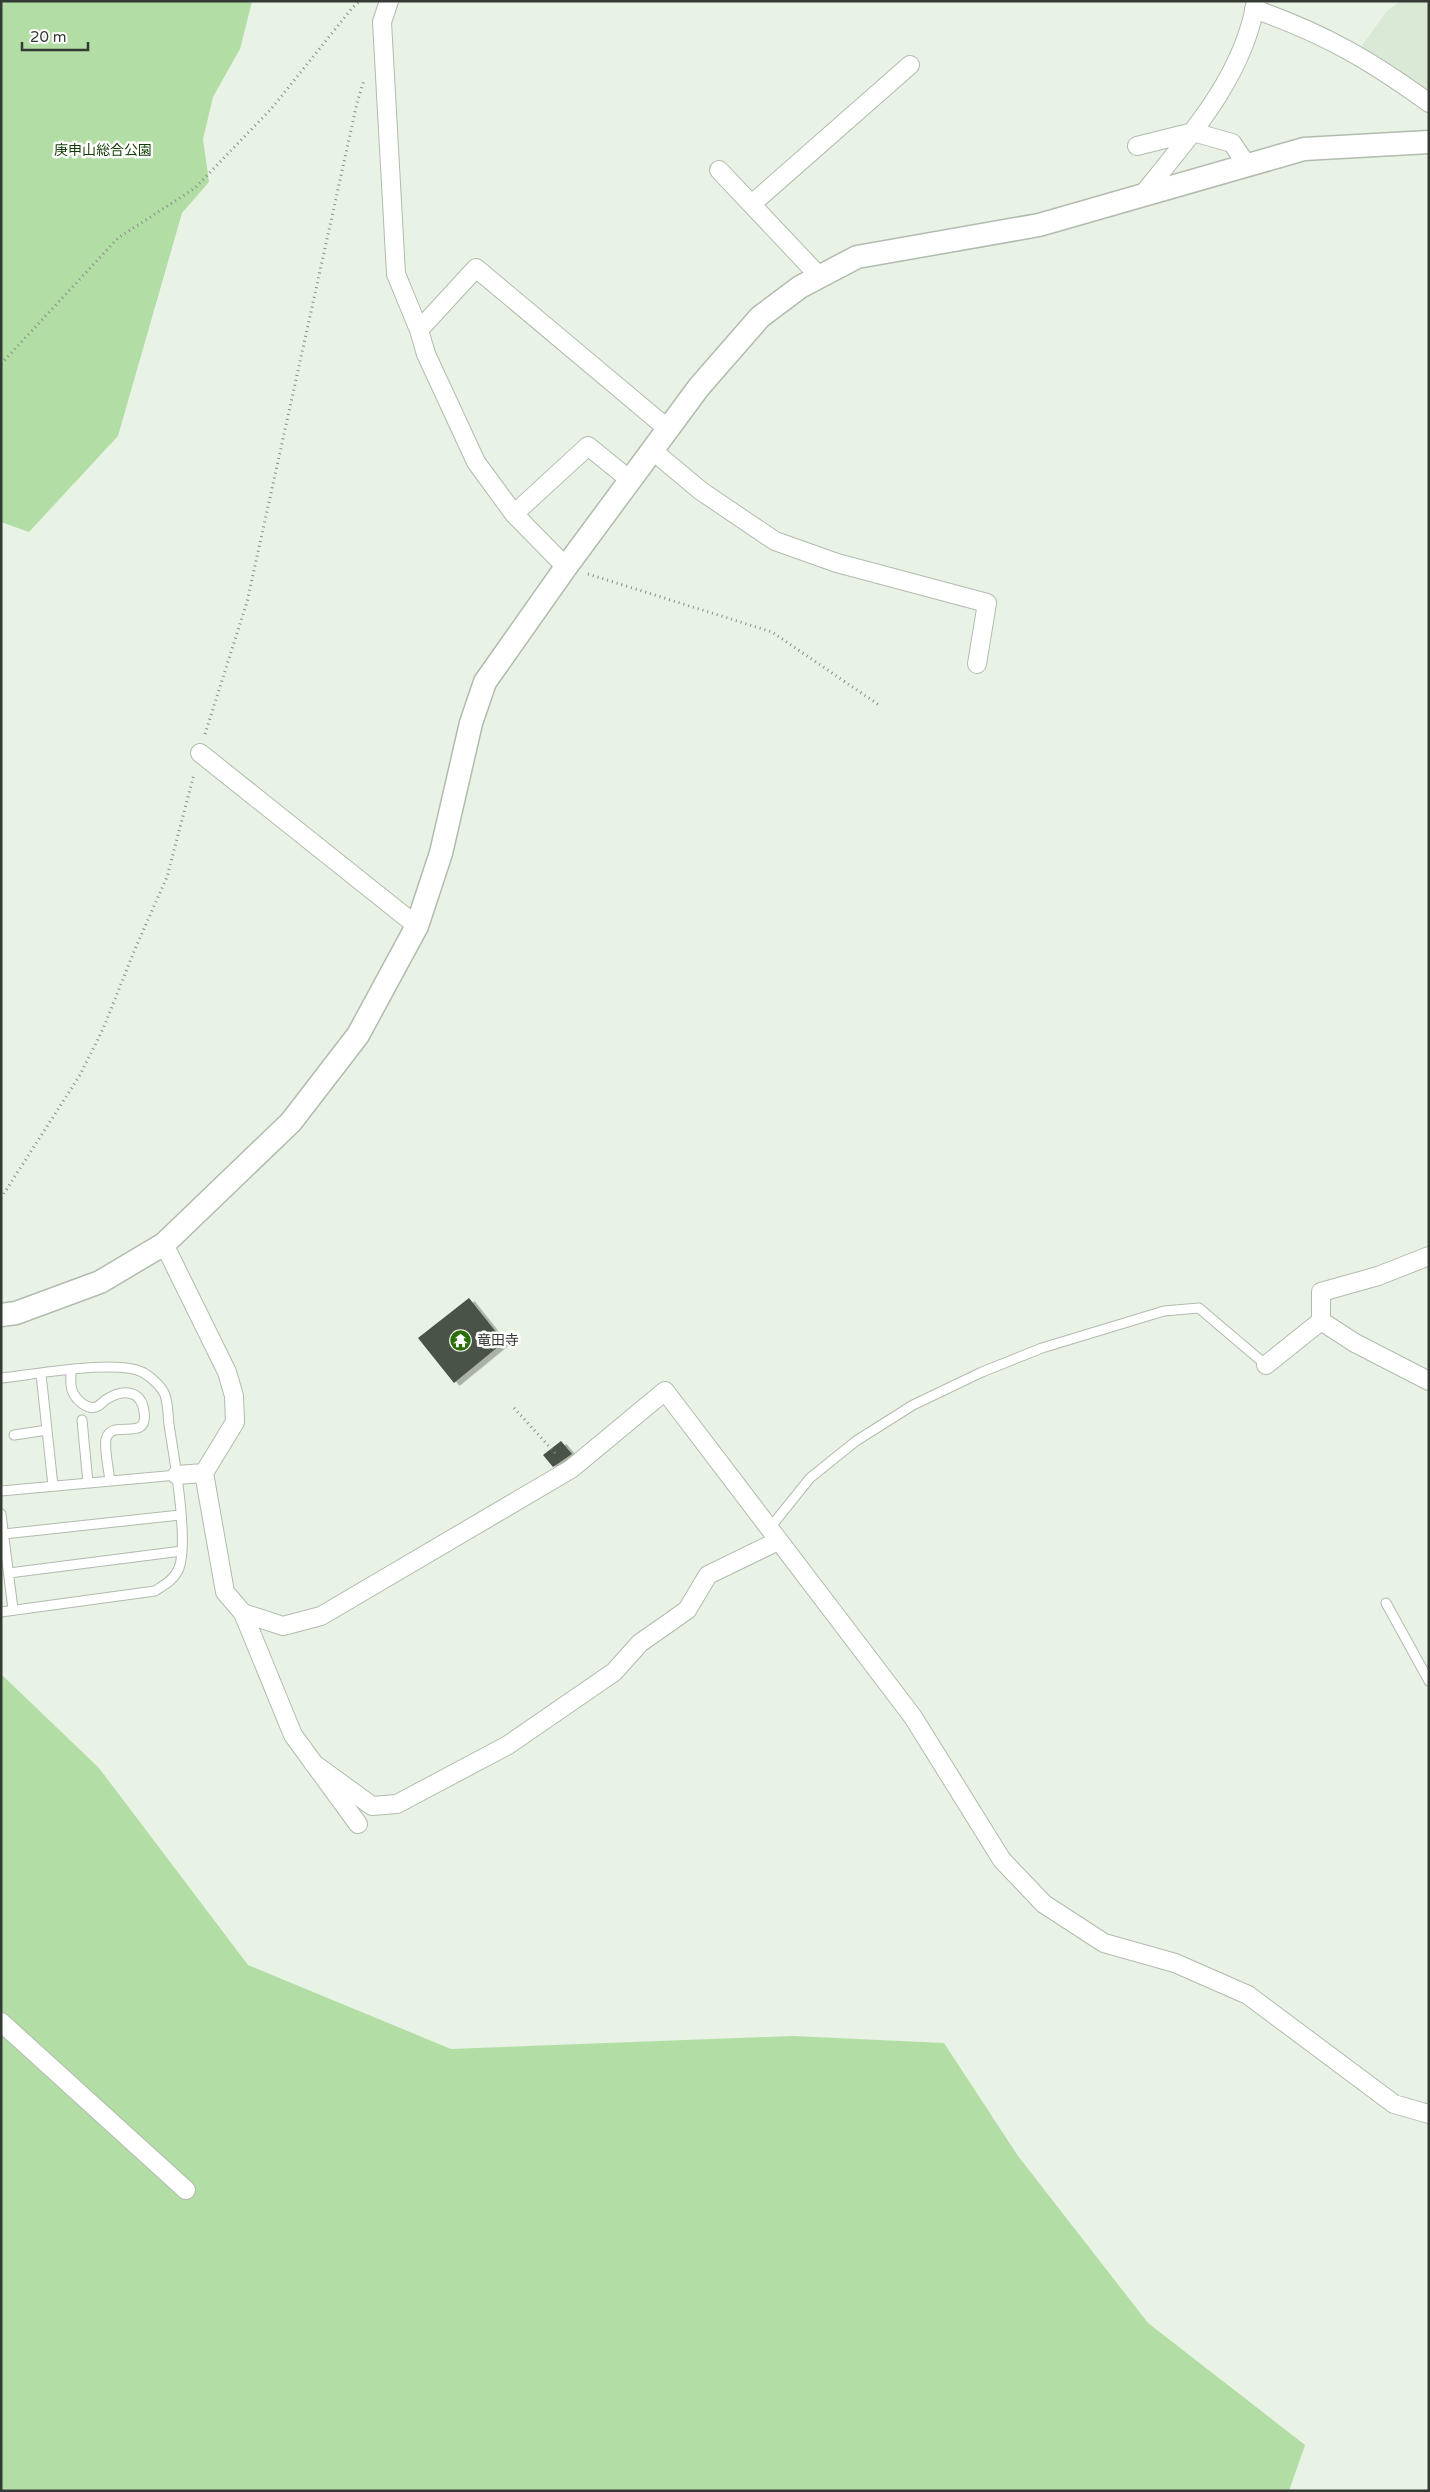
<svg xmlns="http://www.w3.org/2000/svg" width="1430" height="2492" font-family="'Varela Round','Noto Sans JP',sans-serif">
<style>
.built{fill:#d9e9d5}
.green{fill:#b2dea5}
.building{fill:#4a5247;filter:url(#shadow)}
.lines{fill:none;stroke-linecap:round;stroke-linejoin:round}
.service-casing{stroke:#b1bbae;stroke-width:11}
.minor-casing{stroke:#b1bbae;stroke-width:20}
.tertiary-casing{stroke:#b1bbae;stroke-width:25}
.path{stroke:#878f85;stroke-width:3;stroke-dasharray:1 4;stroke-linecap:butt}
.service{stroke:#fff;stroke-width:9}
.minor{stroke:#fff;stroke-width:18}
.tertiary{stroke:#fff;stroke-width:22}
.labels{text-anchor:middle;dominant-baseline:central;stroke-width:5;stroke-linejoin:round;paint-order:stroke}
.park-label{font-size:14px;fill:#103c00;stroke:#fff}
.poi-label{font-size:14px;fill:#353a34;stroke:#fff;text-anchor:start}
</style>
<defs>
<filter id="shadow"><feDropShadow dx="5.5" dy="3" stdDeviation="0" flood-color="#0004"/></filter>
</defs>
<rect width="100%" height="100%" fill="#e8f3e5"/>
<path class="built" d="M 1401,1 L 1429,1 L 1429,97 L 1361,47 L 1387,11 Z"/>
<path class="green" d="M 1,1 L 252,1 L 240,49 L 213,97 L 203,139 L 209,182 L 182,213 L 118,436 L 29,532 L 1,522 Z
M 1,1674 L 99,1768 L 248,1965 L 451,2049 L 793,2036 L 944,2043 L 1018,2156 L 1148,2323 L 1305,2445 L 1289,2491 L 1,2491 Z"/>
<path class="building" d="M 469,1298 L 504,1342 L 454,1383 L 418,1338 Z
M 561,1441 L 572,1454 L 553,1467 L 543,1455 Z"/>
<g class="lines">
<defs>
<path id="service" d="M 71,1371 C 71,1377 70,1384 72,1390 C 75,1399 88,1412 98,1406 C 102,1404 104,1400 107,1399 C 123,1389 141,1390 144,1411 C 149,1444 112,1417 106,1439 C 104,1449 109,1471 110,1481
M 41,1374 L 53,1486
M 1,1378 C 32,1375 120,1358 144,1373 C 151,1377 162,1387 165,1395 C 168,1403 168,1416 169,1425 C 174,1456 189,1541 179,1568 C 175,1579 164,1585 155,1591 L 1,1612
M 82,1420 L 88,1483
M 14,1435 L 47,1430
M 1,1491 L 177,1475
M 1,1514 L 13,1609
M 769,1529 L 810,1478 L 856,1441 L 913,1405 L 982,1372 L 1042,1348 L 1164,1311 L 1199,1308 L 1266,1365
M 4,1534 L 180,1515
M 9,1573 L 182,1551
M 1386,1603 L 1429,1681"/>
<path id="minor" d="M 389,1 L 382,22 L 396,274 L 419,330 L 426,354 L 476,462 L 514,514 L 566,567
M 1254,9 C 1323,33 1370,60 1429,103
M 1137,146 L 1193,132 L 1232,143 L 1247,165
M 719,170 L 820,277
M 1143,194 C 1189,137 1244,76 1256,1
M 753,203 L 910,65
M 419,330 L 476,268 L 668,429
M 652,450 L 701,491 L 775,541 L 837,563 L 987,603 L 977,664
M 514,514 L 588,446 L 630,480
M 200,753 L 417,926
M 164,1244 L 227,1372 L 234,1396 L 235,1422 L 204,1473 L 225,1592 L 243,1613 L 283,1626 L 321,1616 L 571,1469 L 665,1391 L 913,1717 L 1002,1860 L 1044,1904 L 1104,1943 L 1175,1963 L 1248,1995 L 1394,2104 L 1429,2114
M 1429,1256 L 1378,1276 L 1321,1292 L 1321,1321 L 1355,1343 L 1429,1381
M 1266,1365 L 1321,1321
M 177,1475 L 204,1473
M 243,1613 L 293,1735 L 358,1824
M 313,1763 L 372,1806 L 397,1804 L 508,1745 L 614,1672 L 640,1643 L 687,1610 L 708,1575 L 778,1541
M 1,2022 L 186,2190"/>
<path id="tertiary" d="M 1,1315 L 16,1313 L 100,1282 L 164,1244 L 291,1122 L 358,1035 L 417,926 L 441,853 L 471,723 L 485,682 L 566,567 L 699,387 L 760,317 L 800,287 L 857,257 L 1039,225 L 1304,149 L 1429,142"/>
</defs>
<use href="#service" class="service-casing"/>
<use href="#minor" class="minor-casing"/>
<use href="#tertiary" class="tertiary-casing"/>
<path class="path" d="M 1,364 L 118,238 L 195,188 L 272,108 L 353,7 L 360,1
M 588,574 L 772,632 L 879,705
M 205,734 L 247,602 L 357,103 L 364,80
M 1,1198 L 80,1075 L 103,1029 L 135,949 L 167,877 L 194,774
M 514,1408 L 557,1455"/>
<use href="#service" class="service"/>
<use href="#minor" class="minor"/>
<use href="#tertiary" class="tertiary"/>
</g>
<defs>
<symbol id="temple-disc" viewBox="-11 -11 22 22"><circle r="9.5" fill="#2a6e08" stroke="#fff"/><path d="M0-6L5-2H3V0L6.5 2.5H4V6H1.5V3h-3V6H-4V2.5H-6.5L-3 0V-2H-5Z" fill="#fff"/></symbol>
</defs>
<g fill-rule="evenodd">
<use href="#temple-disc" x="448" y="1328" width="25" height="25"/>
</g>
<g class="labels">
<g class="park-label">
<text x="103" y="150">庚申山総合公園</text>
</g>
<g class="poi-label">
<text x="477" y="1340">竜田寺</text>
</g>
</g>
<rect width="1430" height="2492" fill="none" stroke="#353a34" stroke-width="5"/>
<path d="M22 42v8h66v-8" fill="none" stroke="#353a34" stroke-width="2.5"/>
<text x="30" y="42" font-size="15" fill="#353a34" stroke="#ffffff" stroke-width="4" paint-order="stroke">20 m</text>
</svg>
